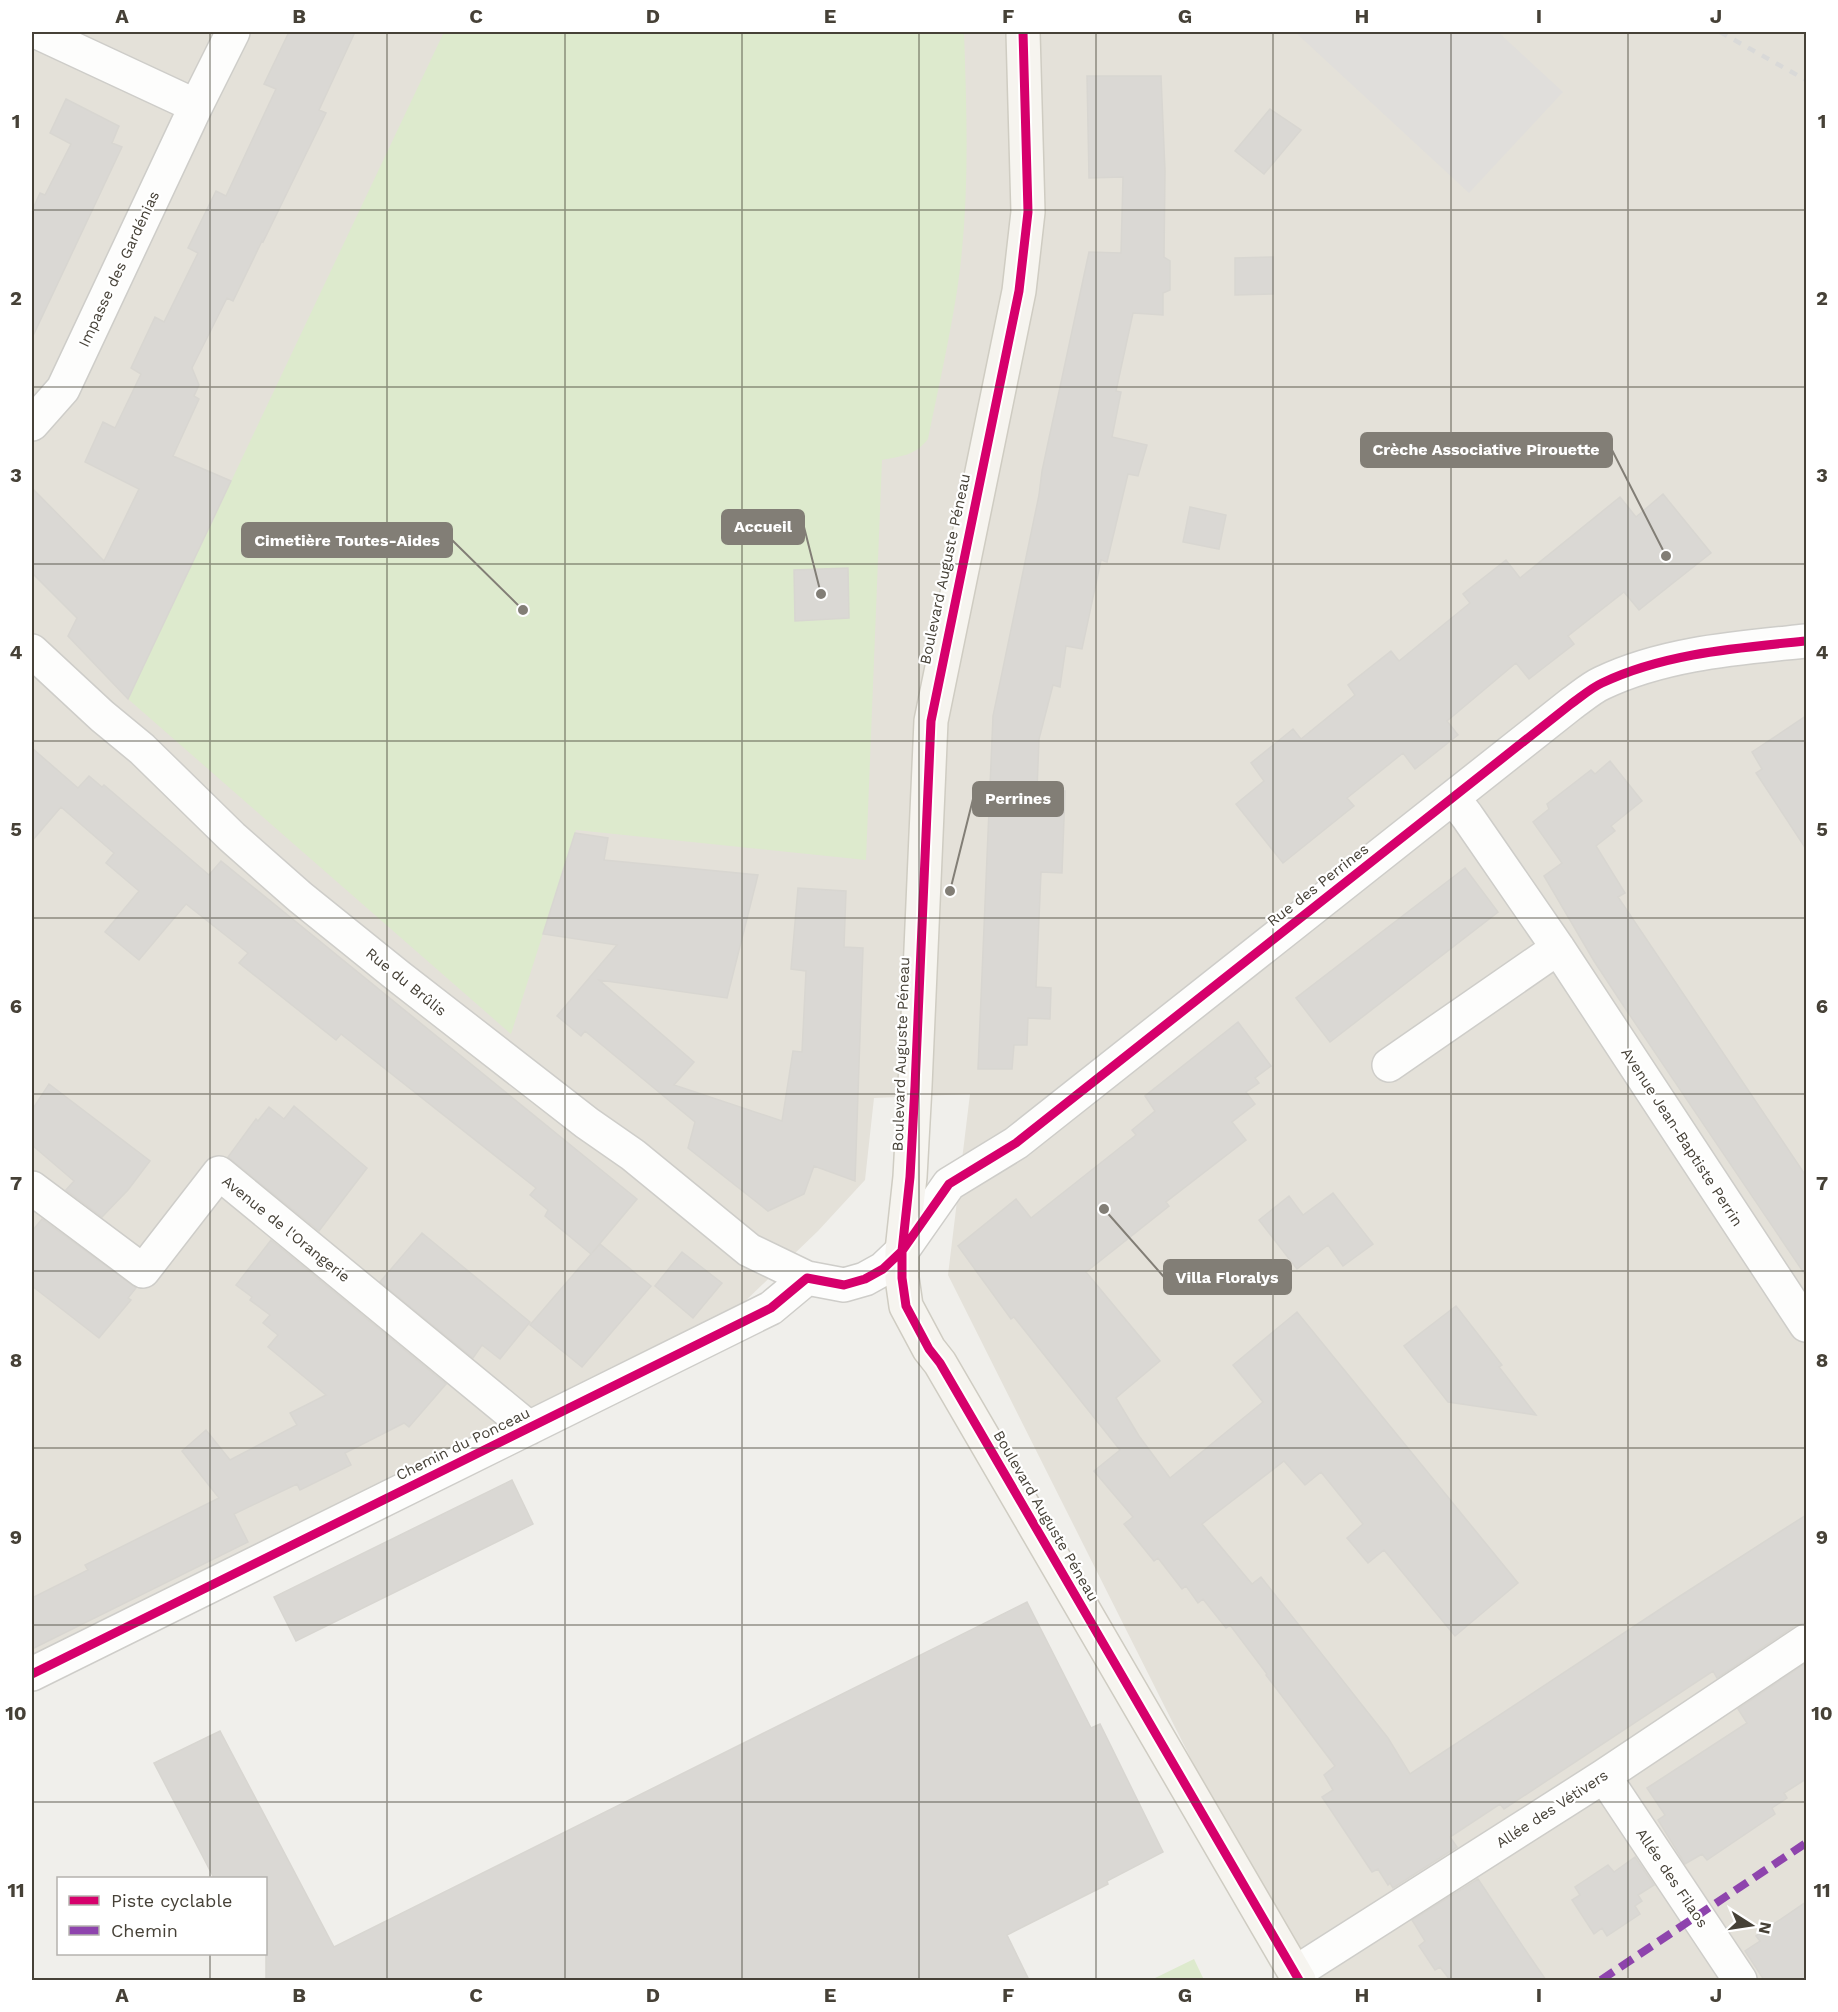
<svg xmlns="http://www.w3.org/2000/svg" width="1838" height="2012" font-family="'Work Sans',sans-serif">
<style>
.residential{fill:#e4e1d9}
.green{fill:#ddeacd}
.parking{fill:#e0dedb}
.building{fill:#dad8d4;stroke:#d8d6d1;stroke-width:1.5}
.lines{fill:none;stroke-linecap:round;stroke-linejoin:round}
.street-casing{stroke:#cecdc9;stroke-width:36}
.secondary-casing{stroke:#cfccc2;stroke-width:36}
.street{stroke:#fdfdfc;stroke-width:33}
.secondary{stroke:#f6f4ef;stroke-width:33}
.rail{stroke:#d9d9d8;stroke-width:4.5;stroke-dasharray:8 8;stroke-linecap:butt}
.quiet{stroke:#8e44ad;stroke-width:8;stroke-dasharray:15 8;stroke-linecap:butt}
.cycleway-casing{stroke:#fff;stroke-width:13}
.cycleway{stroke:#d6006c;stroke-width:9}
.grid{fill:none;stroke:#464137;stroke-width:1.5;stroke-opacity:0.55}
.labels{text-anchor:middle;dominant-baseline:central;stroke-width:4.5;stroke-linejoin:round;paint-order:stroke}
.street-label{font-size:15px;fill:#464137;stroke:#fff}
.leader{fill:none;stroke:#827e76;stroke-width:2}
.callout-dot{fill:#827e76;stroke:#fff;stroke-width:2}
.callout{fill:#827e76;stroke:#827e76;stroke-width:2}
.callout-label{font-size:16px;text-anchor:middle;font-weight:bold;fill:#fff}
.neatline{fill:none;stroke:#464137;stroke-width:2}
.grid-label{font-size:20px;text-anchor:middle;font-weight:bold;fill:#464137}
</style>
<rect width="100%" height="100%" fill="#f0efeb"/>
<path class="residential" d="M 32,32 L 1806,32 L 1806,1980 L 1302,1980 L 948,1275 L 970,1094 L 874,1098 L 865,1180 L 818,1231 L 738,1308 L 32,1667 Z"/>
<path class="green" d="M 444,32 L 964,32 C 967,118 970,205 957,291 C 949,341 938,390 928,439 C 915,456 901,456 882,460 L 866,860 L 576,830 L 511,1034 L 128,699 Z
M 1194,1959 L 1204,1980 L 1151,1980 Z"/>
<path class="parking" d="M 1295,32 L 1498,32 L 1563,92 L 1469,193 Z"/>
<path class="building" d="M 289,32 L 355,32 L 319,110 L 326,113 L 263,242 L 262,241 L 233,301 L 227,298 L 192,368 L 199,385 L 194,396 L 199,399 L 173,456 L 231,481 L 128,699 L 68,636 L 77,618 L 32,573 L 32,488 L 104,561 L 139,489 L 85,462 L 103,422 L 115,428 L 141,374 L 131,368 L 155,317 L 164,322 L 198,253 L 188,248 L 216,191 L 226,196 L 276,89 L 264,84 Z
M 1087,76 L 1161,76 L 1165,171 L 1164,257 L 1170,261 L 1170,290 L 1163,293 L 1163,315 L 1133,313 L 1116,391 L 1121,392 L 1112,437 L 1147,445 L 1138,476 L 1128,474 L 1107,562 L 1101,560 L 1082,649 L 1066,646 L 1060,687 L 1053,685 L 1039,739 L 1037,790 L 1065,791 L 1062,873 L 1041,872 L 1036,987 L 1051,988 L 1050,1019 L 1028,1018 L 1027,1045 L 1014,1045 L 1012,1069 L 978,1069 L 993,716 L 1039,495 L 1042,471 L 1089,252 L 1121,253 L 1123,177 L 1089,178 Z
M 66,99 L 119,126 L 112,143 L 122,147 L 32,338 L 32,211 L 40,193 L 45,195 L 71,144 L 50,133 Z
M 1270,109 L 1301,130 L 1264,174 L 1235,151 Z
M 1273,257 L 1273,294 L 1235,295 L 1235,258 Z
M 1663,494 L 1711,553 L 1639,610 L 1624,592 L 1568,636 L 1574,644 L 1529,679 L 1516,663 L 1447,721 L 1458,735 L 1415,769 L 1403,753 L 1347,798 L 1354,806 L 1283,863 L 1236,804 L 1264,781 L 1251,763 L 1293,729 L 1301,739 L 1355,695 L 1348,685 L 1391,651 L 1399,661 L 1470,603 L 1463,594 L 1506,560 L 1520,578 L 1620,497 L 1636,517 Z
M 1190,507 L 1226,515 L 1219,549 L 1183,542 Z
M 848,568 L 849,618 L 795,621 L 794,570 Z
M 1806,716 L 1806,849 L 1756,773 L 1762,769 L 1752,752 Z
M 32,748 L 78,788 L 89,776 L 102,787 L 104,785 L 209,875 L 221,861 L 637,1199 L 592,1253 L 600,1244 L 651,1286 L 582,1367 L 530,1325 L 591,1254 L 545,1216 L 548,1210 L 530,1195 L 536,1188 L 341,1034 L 336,1040 L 239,963 L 248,953 L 186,904 L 139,960 L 105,932 L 139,891 L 106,863 L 114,853 L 61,807 L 32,841 Z
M 1610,761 L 1642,801 L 1611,826 L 1615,831 L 1596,846 L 1625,893 L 1618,897 L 1806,1176 L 1806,1276 L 1627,1011 L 1594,961 L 1544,876 L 1562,863 L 1533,822 L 1549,809 L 1547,804 L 1591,770 L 1595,774 Z
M 575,833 L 608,838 L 604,860 L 758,875 L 727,998 L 599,980 L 694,1062 L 674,1085 L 782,1121 L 793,1051 L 802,1052 L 806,971 L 791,969 L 798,888 L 846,891 L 844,947 L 863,948 L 855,1181 L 814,1166 L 804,1194 L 768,1211 L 688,1148 L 695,1122 L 585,1031 L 581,1036 L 557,1016 L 617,945 L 543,934 Z
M 1465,868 L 1498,912 L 1330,1042 L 1296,998 Z
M 1238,1022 L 1271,1066 L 1255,1078 L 1259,1083 L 1246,1092 L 1255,1104 L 1232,1122 L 1246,1140 L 1166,1202 L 1169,1206 L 1086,1272 L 1160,1361 L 1116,1398 L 1139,1436 L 1170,1478 L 1263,1402 L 1233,1365 L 1297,1312 L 1518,1583 L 1455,1636 L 1384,1550 L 1368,1563 L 1347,1538 L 1363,1524 L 1321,1472 L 1305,1485 L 1284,1461 L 1202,1524 L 1252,1584 L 1261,1577 L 1388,1738 L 1410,1774 L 1677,1598 L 1806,1515 L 1806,1623 L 1796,1625 L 1717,1678 L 1713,1671 L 1504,1809 L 1500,1804 L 1450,1837 L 1457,1847 L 1393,1888 L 1390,1883 L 1388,1885 L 1378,1869 L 1372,1872 L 1322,1797 L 1333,1790 L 1324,1775 L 1335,1766 L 1266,1675 L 1267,1674 L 1230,1625 L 1226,1628 L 1203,1599 L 1198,1603 L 1186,1586 L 1182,1589 L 1158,1558 L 1154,1561 L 1124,1524 L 1133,1517 L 1094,1471 L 1120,1450 L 1014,1317 L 1011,1319 L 958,1246 L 1016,1199 L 1031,1218 L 1136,1135 L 1132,1130 L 1155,1111 L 1145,1096 Z
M 49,1084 L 150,1161 L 128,1190 L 102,1217 L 66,1190 L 74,1181 L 32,1145 L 32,1110 Z
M 294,1106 L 367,1168 L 319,1231 L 228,1157 L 256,1119 L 258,1121 L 269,1107 L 284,1119 Z
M 1333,1193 L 1373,1244 L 1343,1266 L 1328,1245 L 1297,1269 L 1259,1220 L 1289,1196 L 1303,1215 Z
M 42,1219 L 136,1288 L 128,1298 L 131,1300 L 99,1338 L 32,1286 L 32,1231 Z
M 422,1233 L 530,1322 L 500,1359 L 482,1345 L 473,1358 L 380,1282 Z
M 271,1240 L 446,1384 L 409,1427 L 404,1423 L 345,1453 L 351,1465 L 300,1490 L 297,1484 L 234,1514 L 248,1542 L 32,1649 L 32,1598 L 88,1570 L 85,1565 L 219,1498 L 182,1451 L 206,1430 L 230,1460 L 297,1425 L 290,1413 L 326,1395 L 268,1347 L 278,1335 L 263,1323 L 270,1315 L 250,1300 L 252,1297 L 236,1285 Z
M 682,1252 L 722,1283 L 693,1318 L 655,1286 Z
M 1456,1306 L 1502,1365 L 1499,1367 L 1536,1415 L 1448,1402 L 1404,1346 Z
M 512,1480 L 533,1524 L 296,1641 L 274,1597 Z
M 1027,1602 L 1091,1728 L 1100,1724 L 1163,1852 L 1107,1881 L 1108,1884 L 1007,1935 L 1029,1980 L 266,1980 L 266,1878 L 214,1878 L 154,1763 L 220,1731 L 334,1947 Z
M 1806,1663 L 1806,1779 L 1784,1793 L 1787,1798 L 1772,1808 L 1775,1814 L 1707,1860 L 1702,1854 L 1685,1864 L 1658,1820 L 1665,1815 L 1647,1788 L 1747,1723 L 1738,1709 Z
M 1635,1857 L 1654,1885 L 1638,1895 L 1642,1901 L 1635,1906 L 1640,1914 L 1607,1936 L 1602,1928 L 1594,1934 L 1572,1900 L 1580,1895 L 1575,1887 L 1608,1865 L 1614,1872 Z
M 1478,1879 L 1528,1954 L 1546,1980 L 1450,1980 L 1440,1967 L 1435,1970 L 1419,1946 L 1425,1941 L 1412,1920 Z
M 1806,1902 L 1806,1980 L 1764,1980 L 1745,1951 L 1760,1941 L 1756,1936 Z"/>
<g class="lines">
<defs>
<path id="street" d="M 37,32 L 196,106
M 32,424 L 63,389 L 196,106 L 233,32
M 32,651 L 102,716 L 142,749 L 232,837 L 300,897 L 398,976 L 587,1123 L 633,1155 L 749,1250 L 807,1278
M 1453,798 L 1467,816 L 1558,948 L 1806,1325
M 1389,1065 L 1558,948
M 32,1188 L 143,1271 L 219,1173 L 529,1428
M 32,1674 L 771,1308 L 807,1278 L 844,1285 L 865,1279 L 883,1269 L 902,1251 L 949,1184 L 1016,1143 L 1571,704 C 1581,697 1591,688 1602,683 C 1665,653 1738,648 1806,641
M 1604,1776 L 1740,1980
M 1295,1973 L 1604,1776 L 1806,1641"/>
<path id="secondary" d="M 1023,32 L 1028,212 L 1019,291 L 931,721 L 915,1086 L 910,1177 L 902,1251 L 902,1278 L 906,1306 L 929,1349 L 940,1363 L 1299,1980"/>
</defs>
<use href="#street" class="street-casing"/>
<use href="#secondary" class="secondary-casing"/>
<use href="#street" class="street"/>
<use href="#secondary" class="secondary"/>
<path class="rail" d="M 1720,32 L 1806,80"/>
<path class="quiet" d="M 1601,1980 L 1806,1843"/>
<defs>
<path id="cycleway" d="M 1023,32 L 1028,212 L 1019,291 L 931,721 L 915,1086 L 910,1177 L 902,1251 L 902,1278 L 906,1306 L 929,1349 L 940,1363 L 1299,1980
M 32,1674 L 771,1308 L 807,1278 L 844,1285 L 865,1279 L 883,1269 L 902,1251 L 949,1184 L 1016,1143 L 1571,704 C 1581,697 1591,688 1602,683 C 1665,653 1738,648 1806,641"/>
</defs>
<use href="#cycleway" class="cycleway-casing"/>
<use href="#cycleway" class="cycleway"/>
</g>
<path class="grid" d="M 210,32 L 210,1878M 387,32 L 387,1980M 565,32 L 565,1980M 742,32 L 742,1980M 919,32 L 919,1980M 1096,32 L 1096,1980M 1273,32 L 1273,1980M 1451,32 L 1451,1980M 1628,32 L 1628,1980M 32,210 L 1806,210M 32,387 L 1806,387M 32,564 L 1806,564M 32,741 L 1806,741M 32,918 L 1806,918M 32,1094 L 1806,1094M 32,1271 L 1806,1271M 32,1448 L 1806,1448M 32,1625 L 1806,1625M 32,1802 L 1806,1802M 210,1954 L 210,1980"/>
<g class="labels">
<g class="street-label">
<text transform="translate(119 269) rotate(-65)">Impasse des Gardénias</text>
<text transform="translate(945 569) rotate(-78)">Boulevard Auguste Péneau</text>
<text transform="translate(1318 885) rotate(-38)">Rue des Perrines</text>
<text transform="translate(406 982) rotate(39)">Rue du Brûlis</text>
<text transform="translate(901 1054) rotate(-88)">Boulevard Auguste Péneau</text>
<text transform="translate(1682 1137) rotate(57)">Avenue Jean-Baptiste Perrin</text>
<text transform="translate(286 1229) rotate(39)">Avenue de l'Orangerie</text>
<text transform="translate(463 1444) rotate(-26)">Chemin du Ponceau</text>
<text transform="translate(1046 1516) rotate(60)">Boulevard Auguste Péneau</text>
<text transform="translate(1552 1809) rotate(-33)">Allée des Vétivers</text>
<text transform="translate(1672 1878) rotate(56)">Allée des Filaos</text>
</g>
</g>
<path class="leader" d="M1666 556L1612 450M821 594L804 527M523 610L452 540M950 891L973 799M1104 1209L1164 1277"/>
<g class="callout-dot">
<circle cx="1666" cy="556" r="6"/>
<circle cx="821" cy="594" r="6"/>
<circle cx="523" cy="610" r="6"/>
<circle cx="950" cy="891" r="6"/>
<circle cx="1104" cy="1209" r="6"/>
</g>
<g class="callout">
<rect x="1361" y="433" width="251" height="34" rx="6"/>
<rect x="722" y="510" width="82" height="34" rx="6"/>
<rect x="242" y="523" width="210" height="34" rx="6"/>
<rect x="973" y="782" width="90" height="34" rx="6"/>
<rect x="1164" y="1260" width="127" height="34" rx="6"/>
</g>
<g class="callout-label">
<text x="1486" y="455">Crèche Associative Pirouette</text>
<text x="763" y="532">Accueil</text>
<text x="347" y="546">Cimetière Toutes-Aides</text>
<text x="1018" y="804">Perrines</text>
<text x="1227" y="1283">Villa Floralys</text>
</g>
<rect width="1838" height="2012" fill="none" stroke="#ffffff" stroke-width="66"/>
<rect x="57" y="1877" width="210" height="78" fill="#ffffff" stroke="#b5b3af" stroke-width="1.5"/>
<rect x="69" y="1896" width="30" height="9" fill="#d6006c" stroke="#b5b3af" stroke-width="1.5"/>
<text x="111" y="1907" font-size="18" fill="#464137">Piste cyclable</text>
<rect x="69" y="1926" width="30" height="9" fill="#8e44ad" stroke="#b5b3af" stroke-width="1.5"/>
<text x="111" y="1937" font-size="18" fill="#464137">Chemin</text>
<g transform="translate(1751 1925) rotate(102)" stroke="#ffffff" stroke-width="4.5" paint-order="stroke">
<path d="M0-4.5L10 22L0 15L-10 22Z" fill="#464137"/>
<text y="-9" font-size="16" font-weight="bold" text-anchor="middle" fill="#464137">N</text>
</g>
<rect x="33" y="33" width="1772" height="1946" class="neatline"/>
<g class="grid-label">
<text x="122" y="23">A</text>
<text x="299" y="23">B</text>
<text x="476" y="23">C</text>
<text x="653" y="23">D</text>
<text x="830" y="23">E</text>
<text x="1008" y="23">F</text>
<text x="1185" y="23">G</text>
<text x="1362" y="23">H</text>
<text x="1539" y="23">I</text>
<text x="1716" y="23">J</text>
<text x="16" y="128">1</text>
<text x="1822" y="128">1</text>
<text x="16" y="305">2</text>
<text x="1822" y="305">2</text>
<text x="16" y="482">3</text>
<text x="1822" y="482">3</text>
<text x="16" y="659">4</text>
<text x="1822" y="659">4</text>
<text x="16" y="836">5</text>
<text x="1822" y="836">5</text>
<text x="16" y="1013">6</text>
<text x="1822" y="1013">6</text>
<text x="16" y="1190">7</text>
<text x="1822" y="1190">7</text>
<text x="16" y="1367">8</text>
<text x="1822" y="1367">8</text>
<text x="16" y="1544">9</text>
<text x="1822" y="1544">9</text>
<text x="16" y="1720">10</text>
<text x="1822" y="1720">10</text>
<text x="16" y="1897">11</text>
<text x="1822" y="1897">11</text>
<text x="122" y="2002">A</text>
<text x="299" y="2002">B</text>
<text x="476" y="2002">C</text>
<text x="653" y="2002">D</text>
<text x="830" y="2002">E</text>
<text x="1008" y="2002">F</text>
<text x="1185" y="2002">G</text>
<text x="1362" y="2002">H</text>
<text x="1539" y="2002">I</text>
<text x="1716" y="2002">J</text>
</g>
</svg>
